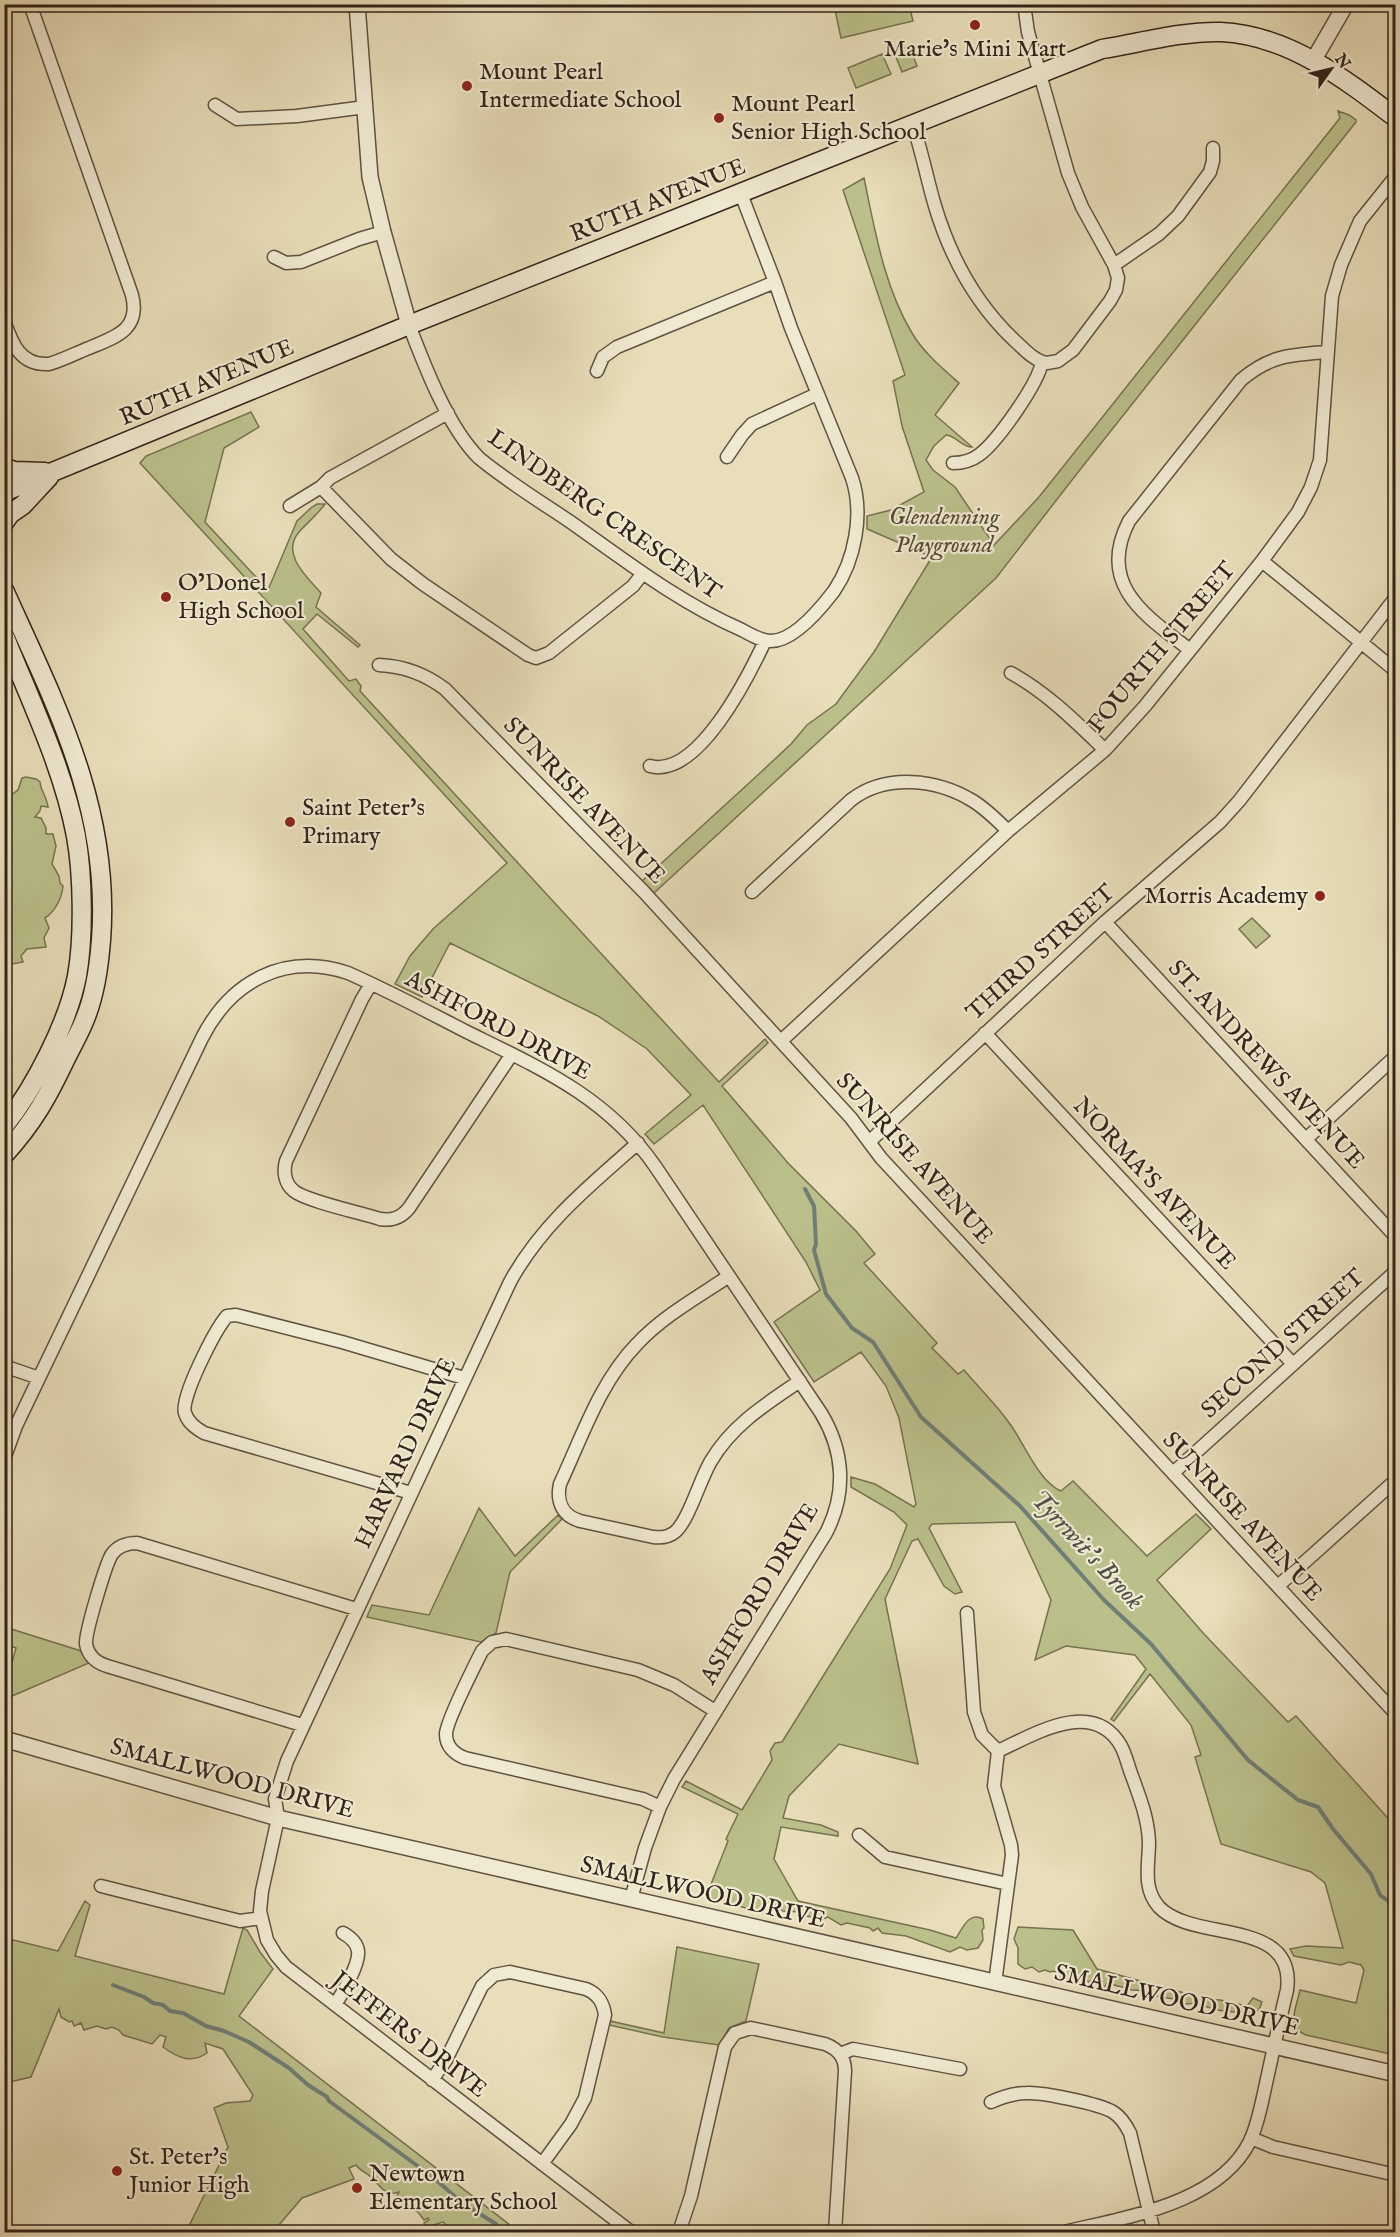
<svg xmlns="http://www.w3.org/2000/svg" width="1400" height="2237" font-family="'IM FELL English',serif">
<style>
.green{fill:#bbc08b;stroke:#777252;stroke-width:1.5}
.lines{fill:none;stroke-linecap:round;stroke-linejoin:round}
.stream{stroke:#707e78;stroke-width:4}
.minor-casing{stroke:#605242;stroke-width:15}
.tertiary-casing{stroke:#605242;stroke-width:18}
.secondary-casing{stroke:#33231a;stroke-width:21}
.minor{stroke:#f0ead2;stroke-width:12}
.tertiary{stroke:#f0ead2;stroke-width:15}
.secondary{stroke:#f0ead2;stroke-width:18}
.poi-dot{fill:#8f2418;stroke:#f0ead2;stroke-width:2}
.labels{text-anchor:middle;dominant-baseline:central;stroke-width:4.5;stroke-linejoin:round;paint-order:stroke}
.poi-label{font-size:24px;fill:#33231a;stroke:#f0ead2;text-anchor:start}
.street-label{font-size:24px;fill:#33231a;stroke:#f0ead2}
.park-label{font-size:24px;font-style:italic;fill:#554a36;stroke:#f0ead2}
.water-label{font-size:26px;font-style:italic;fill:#525149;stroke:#f0ead2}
</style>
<rect width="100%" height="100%" fill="#e8deb9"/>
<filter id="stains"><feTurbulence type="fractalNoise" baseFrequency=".00333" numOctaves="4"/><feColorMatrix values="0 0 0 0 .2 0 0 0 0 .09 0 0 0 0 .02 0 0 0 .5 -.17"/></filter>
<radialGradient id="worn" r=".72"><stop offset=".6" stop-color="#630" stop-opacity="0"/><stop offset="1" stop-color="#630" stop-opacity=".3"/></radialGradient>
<path class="green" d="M 834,5 L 909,5 L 913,21 L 841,38 Z
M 909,46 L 917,66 L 902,72 L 894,52 Z
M 882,54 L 891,74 L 856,88 L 848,68 Z
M 1338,111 L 1349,115 L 1356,120 L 1356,122 L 1079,471 L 996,578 L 654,893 L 642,881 L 760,773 L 791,744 L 807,725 L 836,704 L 874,652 L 932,557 L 867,529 L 867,516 L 891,510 L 924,492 L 902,426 L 893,381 L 905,375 L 843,190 L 864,178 C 875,231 884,286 912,333 C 923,352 942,368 959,383 L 935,415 L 972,447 C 961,447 957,436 946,435 L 934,446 L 926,460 L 933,470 L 955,487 L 994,545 L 1039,497 L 1340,118 Z
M 251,412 L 259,427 L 224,448 L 205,522 L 268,590 L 297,521 L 312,507 L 317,504 L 325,504 C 317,515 307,523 299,532 C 280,554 308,578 321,593 L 316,607 L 360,645 L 358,647 L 317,614 L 303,629 L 349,681 L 356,679 L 361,686 L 360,691 L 719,1082 L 765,1039 L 768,1043 L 722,1086 L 788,1163 L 856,1231 L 875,1254 L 864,1263 L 937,1343 L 932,1348 L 958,1374 L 964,1370 C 979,1388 997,1405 1010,1424 C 1024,1443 1039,1482 1061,1491 L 1073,1481 L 1147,1556 L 1196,1514 L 1211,1529 L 1157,1580 L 1204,1634 L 1288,1722 L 1296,1716 L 1395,1826 L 1395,2055 L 1306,2035 C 1285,2027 1297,2006 1300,1990 L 1356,2003 L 1364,1970 L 1361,1965 L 1349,1962 L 1341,1965 L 1294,1956 L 1290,1949 L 1306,1946 L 1343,1948 L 1325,1883 L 1311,1872 L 1221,1844 L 1195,1757 L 1201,1755 L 1191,1725 L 1150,1674 L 1114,1721 L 1111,1719 L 1146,1669 L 1135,1655 L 1066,1646 L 1035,1660 L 1051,1600 L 1015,1522 L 932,1524 L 929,1528 L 962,1592 L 955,1594 L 944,1586 L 918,1539 L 912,1541 L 885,1599 L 918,1764 L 839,1744 L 789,1796 L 783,1818 L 821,1825 L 838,1832 L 838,1836 L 781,1827 L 774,1859 L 798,1901 L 930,1930 L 956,1938 C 963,1928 969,1911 983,1919 L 984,1928 L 982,1930 L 983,1940 L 978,1948 L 967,1950 L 960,1947 L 950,1952 L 906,1936 L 882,1933 L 878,1928 L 873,1931 L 870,1928 L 847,1923 L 841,1925 L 828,1917 L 823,1919 L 801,1915 L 800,1912 L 783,1911 L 768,1900 L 764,1913 L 706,1897 L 728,1841 L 726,1839 L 738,1814 L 682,1787 L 686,1781 L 742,1810 L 772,1760 L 770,1751 L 775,1743 L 782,1742 L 890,1569 L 907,1525 L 894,1512 L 851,1487 L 851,1477 L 875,1484 L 914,1507 L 916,1504 L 899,1418 L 886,1386 L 861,1352 L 814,1382 L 774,1322 L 820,1290 L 806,1262 L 703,1105 L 654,1144 L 645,1134 L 691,1095 L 647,1049 L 598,1016 L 450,943 L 422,997 L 395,984 L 410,956 L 433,929 L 507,863 L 140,463 L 146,456 Z
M 26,777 L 36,779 L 40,782 C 41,792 47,797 48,807 L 41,806 L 40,811 L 35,817 L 41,818 L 46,828 L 46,834 L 53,834 L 56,846 L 52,864 L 59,876 L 60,883 L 63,886 C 62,897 56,911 45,918 L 49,928 L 44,938 L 46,947 L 27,949 L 21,956 L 23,962 L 6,965 L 5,803 L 7,805 L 10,804 L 11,795 L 18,790 L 22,778 Z
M 1252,918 L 1270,936 L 1256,948 L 1239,929 Z
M 479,1508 L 515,1556 L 558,1515 L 562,1519 L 510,1572 L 496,1633 L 481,1642 L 367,1617 L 372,1605 L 429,1615 Z
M 5,1627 L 81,1651 L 89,1663 L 5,1699 L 5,1687 L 16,1648 L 5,1644 Z
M 85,1901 L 90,1905 L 75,1956 L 224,1994 L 243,1928 L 247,1930 L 260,1952 L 273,1969 L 239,2016 L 519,2232 L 454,2232 L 443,2222 L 427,2227 L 424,2223 L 429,2220 L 428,2218 L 424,2220 L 418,2212 L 396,2198 L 399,2192 C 385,2197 381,2186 371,2177 C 366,2172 360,2171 356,2165 L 349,2168 L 354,2179 L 302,2198 L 273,2232 L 186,2232 L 228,2147 L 214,2108 L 226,2103 L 250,2101 L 253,2095 L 223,2049 L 205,2043 L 207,2053 C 191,2064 178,2058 163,2047 L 166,2037 L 160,2035 L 152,2044 L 123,2035 L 119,2030 L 112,2027 L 106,2029 L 97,2026 L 84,2030 L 81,2023 L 74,2026 L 72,2021 L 69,2022 L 61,2017 L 59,2009 L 31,2077 L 5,2083 L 5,1938 L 58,1951 Z
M 1018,1927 L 1073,1930 L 1097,1969 L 1206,1999 L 1220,2000 L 1247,2006 L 1253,1998 L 1262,2002 L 1259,2010 L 1252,2014 C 1241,2012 1229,2012 1218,2010 C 1202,2007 1203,2002 1184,2004 L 1180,2000 L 1155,1996 L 1148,1991 L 1132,1990 L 1107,1983 L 1104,1988 L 1098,1985 L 1102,1982 L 1093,1979 L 1089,1982 L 1083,1978 L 1076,1980 L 1061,1977 L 1060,1974 L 1053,1971 L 1050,1972 L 1045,1970 L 1039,1972 L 1032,1967 L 1025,1969 L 1018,1964 L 1018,1948 L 1014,1939 Z
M 677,1947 L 759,1964 L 746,2021 L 729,2028 L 719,2045 L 663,2037 L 609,2025 L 610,2021 L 664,2033 Z"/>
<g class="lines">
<path class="stream" d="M 805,1189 L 814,1206 L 816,1244 L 814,1250 L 826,1294 L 852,1328 L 873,1342 L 921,1417 L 1020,1506 L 1104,1600 L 1151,1644 L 1248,1760 L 1298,1800 L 1318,1807 L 1333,1829 L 1371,1874 L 1380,1895 L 1396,1907
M 113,1985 L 144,1997 L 153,2003 L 163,2005 L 170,2011 L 183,2013 L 206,2026 L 224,2031 L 249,2042 L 289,2068 L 308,2085 L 327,2097 L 329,2101 L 434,2178 L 461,2202 L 496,2224 L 503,2232"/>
<defs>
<path id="minor" d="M 215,105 L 237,119 L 297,116 L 365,107
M 913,125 C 922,152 927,179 935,206 C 950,256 975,303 1014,340 C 1023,348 1034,361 1047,363 L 1058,361 L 1073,350 L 1110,301 L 1116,290 L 1118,278 L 1114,265 L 1082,207 L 1068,173 L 1028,32 L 1024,4
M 274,257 L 286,263 L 301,262 L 359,239 L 383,232
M 1114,265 L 1159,234 L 1178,216 L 1210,172 L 1213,161 L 1213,148
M 4,321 C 12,343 20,366 49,364 C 63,360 76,353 89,348 C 115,337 141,330 132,295 L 30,4
M 409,325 C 425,367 448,427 479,458 C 508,482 541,502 572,523 C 627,562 680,603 742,630 C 751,635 761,641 771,641 C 794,641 821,608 834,591 C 855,560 864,514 852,478 L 791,328 L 775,282 L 741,194
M 597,371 L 603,357 L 617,347 L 775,282
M 448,413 L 330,478 L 321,487 L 391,559 L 423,584 L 528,655 L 536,658 L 549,653 L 633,586 L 643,573
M 727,457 L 742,435 L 752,424 L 817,394
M 953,463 C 963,463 971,461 979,455 C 997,442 1038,384 1042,362
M 290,506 L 321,487
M 1262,561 L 1396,671
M 1190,650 C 1146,616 1096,585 1129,521 L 1241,380 C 1270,355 1291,355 1328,352
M 379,665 C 405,666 425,674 445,689 L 644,892 L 851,1118 L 881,1158 L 1396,1714
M 1011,673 C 1047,693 1075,721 1105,750
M 650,766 C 698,779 749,675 765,641
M 752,892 L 851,800 C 886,773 937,779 973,801 C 986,809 997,820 1008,831
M 1105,922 L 1396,1237
M 371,984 L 362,999 L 286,1161 C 283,1172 285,1184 294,1191 C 306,1201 362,1213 380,1219 C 392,1221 401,1218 409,1208 L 512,1054
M 985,1033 L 1293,1364
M 781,1041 L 1008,831 L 1105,750 L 1145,706 L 1262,561 L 1298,512 L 1311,487 L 1320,460 L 1332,296 L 1341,265 L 1360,221 L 1396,176
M 1306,1139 L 1396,1056
M 869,1142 L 1105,922 L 1220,822 L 1239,801 L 1396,597
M 729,1276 C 698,1297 663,1316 637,1344 C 600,1382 582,1437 560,1484 C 556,1502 563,1516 580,1521 L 653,1537 C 661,1538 669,1537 675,1532 C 689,1520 700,1479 711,1461 C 732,1425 766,1404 800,1381
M 4,1366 L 39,1378
M 4,1459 L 16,1426 L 202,1038 C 231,981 285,952 348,973 C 389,991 428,1012 467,1032 C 540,1068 607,1097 655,1166 L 821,1413 C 844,1451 847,1493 826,1533 L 674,1779 L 660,1807 L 645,1848 L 631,1899
M 1173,1473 L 1396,1271
M 411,1493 L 204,1433 C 196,1428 188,1423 185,1413 C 180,1398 215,1330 227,1316 L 236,1315 L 342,1342 L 464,1378
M 1278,1586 L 1396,1480
M 967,1613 L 974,1712 L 982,1735 L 998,1751
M 302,1725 L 107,1666 C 97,1663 88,1656 86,1644 C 85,1633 106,1563 112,1554 C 118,1546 127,1543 137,1543 L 356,1609
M 660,1807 L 643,1799 L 465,1758 C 454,1754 446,1746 446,1734 C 446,1722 475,1665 482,1651 L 492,1642 L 506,1639 L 638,1670 L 674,1685 L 715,1711
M 859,1835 L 885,1857 L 1008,1884
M 101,1886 L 240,1921 L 261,1918
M 995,1983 L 1012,1855 L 1011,1845 L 994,1786 L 998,1751 C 1033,1735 1093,1697 1121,1746 C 1126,1755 1128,1766 1132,1776 C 1140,1798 1148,1818 1149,1842 C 1149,1865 1142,1888 1159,1907 C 1193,1943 1297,1917 1287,1990 C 1279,2023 1272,2056 1265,2088 C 1261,2106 1258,2124 1250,2141 C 1219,2204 1126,2217 1064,2232
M 335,2004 C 342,1995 360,1963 358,1951 C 357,1943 350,1937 343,1933
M 840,2054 L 853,2049 L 960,2069
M 432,2080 L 446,2060 L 482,1986 L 494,1975 L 510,1972 L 586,1989 C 598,1994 603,2002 605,2015 L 585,2098 L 571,2124 L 542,2164
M 991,2102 C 1002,2097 1014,2093 1027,2093 C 1042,2092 1100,2104 1113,2112 C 1121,2117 1126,2125 1130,2133 L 1154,2232
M 1251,2138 L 1273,2147 L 1396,2175
M 631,2232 L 286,1967 L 276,1955 L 267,1940 L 260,1911 L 262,1891 L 278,1818 L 275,1799 L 287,1761 L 510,1282 C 541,1225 589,1186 638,1143
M 679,2232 L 691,2196 L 725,2047 L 735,2033 L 751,2028 L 825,2044 C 838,2049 845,2057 845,2071 L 835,2232"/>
<path id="tertiary" d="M 357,4 L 370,177 L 383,232 L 409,325
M 1313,61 L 1346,4
M 4,1739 L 278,1818 L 1396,2074"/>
<path id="secondary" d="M 4,467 L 14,471 L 45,472
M 4,492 L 409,325 L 1102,49 C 1140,43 1182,31 1221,32 C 1288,35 1345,79 1396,118
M 4,523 L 10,514 L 23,505 L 49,477
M 4,590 C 56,705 111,810 101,940 C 99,966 95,995 85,1019 C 80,1032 73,1044 67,1056 C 48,1096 34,1122 4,1155
M 4,635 C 30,700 63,767 76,836 C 83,875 84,937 77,976 C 68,1023 34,1089 4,1126"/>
</defs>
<use href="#minor" class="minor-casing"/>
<use href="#tertiary" class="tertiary-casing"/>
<use href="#secondary" class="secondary-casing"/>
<use href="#minor" class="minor"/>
<use href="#tertiary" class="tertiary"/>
<use href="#secondary" class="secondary"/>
</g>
<g class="poi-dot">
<circle cx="975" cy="25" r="6"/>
<circle cx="467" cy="86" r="6"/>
<circle cx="719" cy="118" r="6"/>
<circle cx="166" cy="597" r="6"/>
<circle cx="290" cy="822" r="6"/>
<circle cx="1320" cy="896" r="6"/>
<circle cx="117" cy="2171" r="6"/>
<circle cx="357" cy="2188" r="6"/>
</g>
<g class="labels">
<g class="poi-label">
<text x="975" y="49" text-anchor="middle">Marie's Mini Mart</text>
<text x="479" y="72">Mount Pearl<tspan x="479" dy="28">Intermediate School</tspan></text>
<text x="731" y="104">Mount Pearl<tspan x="731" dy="28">Senior High School</tspan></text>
<text x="178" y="583">O’Donel<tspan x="178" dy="28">High School</tspan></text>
<text x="302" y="808">Saint Peter's<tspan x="302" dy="28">Primary</tspan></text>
<text x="1308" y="896" text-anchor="end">Morris Academy</text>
<text x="129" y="2157">St. Peter's<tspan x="129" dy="28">Junior High</tspan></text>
<text x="369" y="2174">Newtown<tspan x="369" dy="28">Elementary School</tspan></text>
</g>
<g class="street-label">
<text transform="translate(658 201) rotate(-22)">RUTH AVENUE</text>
<text transform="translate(207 383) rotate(-23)">RUTH AVENUE</text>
<text transform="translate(604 515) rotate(35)">LINDBERG CRESCENT</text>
<text transform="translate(1162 648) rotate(-50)">FOURTH STREET</text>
<text transform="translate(584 801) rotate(46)">SUNRISE AVENUE</text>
<text transform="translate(1041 953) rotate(-42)">THIRD STREET</text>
<text transform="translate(498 1026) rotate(28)">ASHFORD DRIVE</text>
<text transform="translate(1266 1065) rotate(47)">ST. ANDREWS AVENUE</text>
<text transform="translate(914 1159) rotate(48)">SUNRISE AVENUE</text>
<text transform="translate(1154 1184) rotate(47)">NORMA'S AVENUE</text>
<text transform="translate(1283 1344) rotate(-42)">SECOND STREET</text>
<text transform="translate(406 1453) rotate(-65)">HARVARD DRIVE</text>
<text transform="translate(1242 1517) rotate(47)">SUNRISE AVENUE</text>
<text transform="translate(760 1594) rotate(-59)">ASHFORD DRIVE</text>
<text transform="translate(232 1779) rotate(15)">SMALLWOOD DRIVE</text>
<text transform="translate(703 1893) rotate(13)">SMALLWOOD DRIVE</text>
<text transform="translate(1177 2001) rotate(13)">SMALLWOOD DRIVE</text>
<text transform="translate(409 2035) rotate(38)">JEFFERS DRIVE</text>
</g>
<g class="park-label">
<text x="944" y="517">Glendenning<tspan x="944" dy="28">Playground</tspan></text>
</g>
<g class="water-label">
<text transform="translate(1087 1550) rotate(47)">Tyrrwit's Brook</text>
</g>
</g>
<rect width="1400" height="2237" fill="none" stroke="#e8deb9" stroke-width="24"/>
<rect x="6" y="6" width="1388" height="2225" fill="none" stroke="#33231a" stroke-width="3"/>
<rect x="12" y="12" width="1376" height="2213" fill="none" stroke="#33231a" stroke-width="1.5"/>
<g transform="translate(1331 69) rotate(56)" stroke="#f0ead2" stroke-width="4.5" paint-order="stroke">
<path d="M0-4.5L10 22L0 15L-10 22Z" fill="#33231a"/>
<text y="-9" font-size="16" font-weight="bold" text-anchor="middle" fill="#33231a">N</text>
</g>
<rect width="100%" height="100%" filter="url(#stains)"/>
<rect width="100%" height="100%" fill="url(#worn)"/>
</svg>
